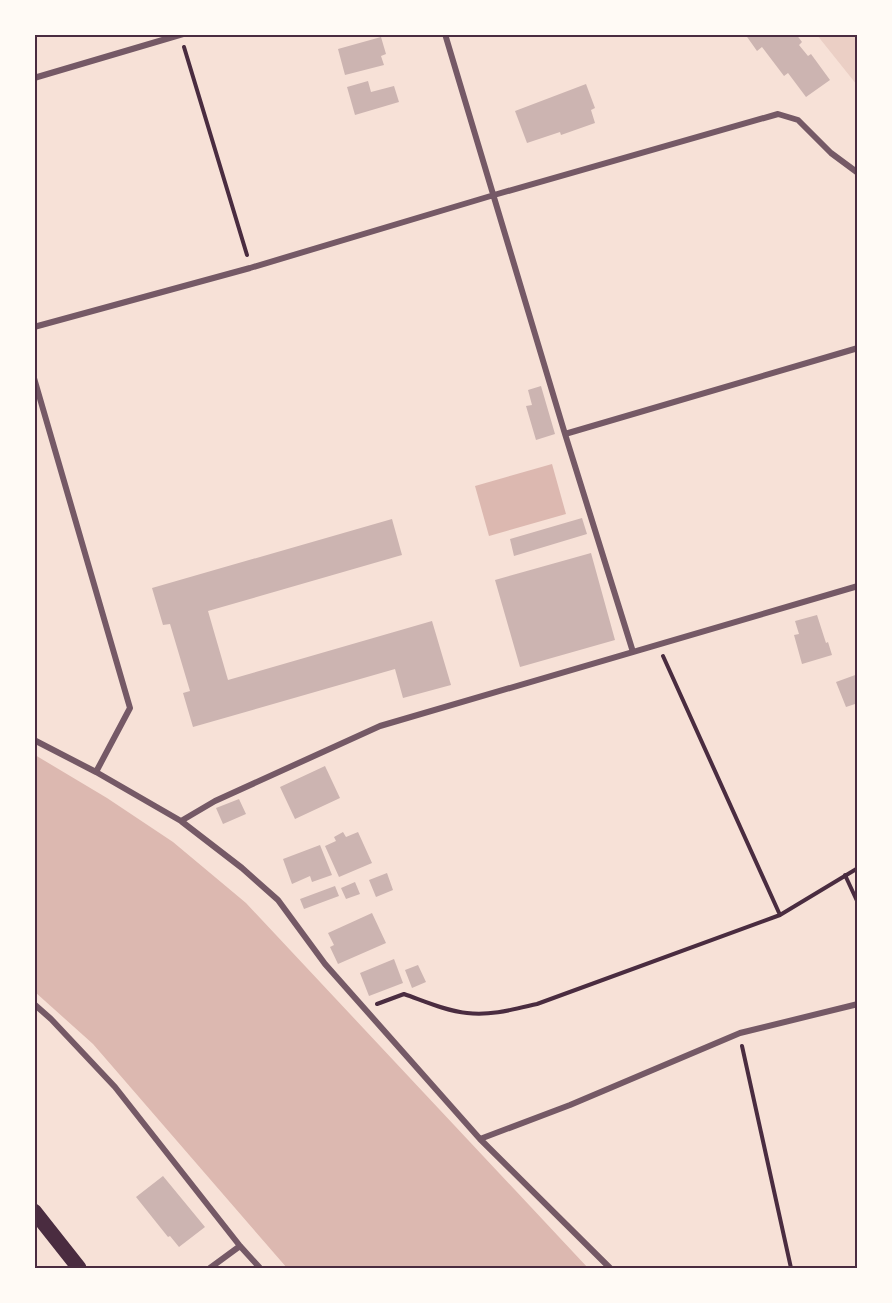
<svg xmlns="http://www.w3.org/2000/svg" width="892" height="1303" font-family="Rubik,sans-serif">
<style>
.green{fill:#ebcfc5}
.water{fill:#dcb8b0}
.building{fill:#ccb4b1}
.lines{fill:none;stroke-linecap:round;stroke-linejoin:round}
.path{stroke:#4a2c40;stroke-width:4}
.minor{stroke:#755966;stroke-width:6}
.trunk{stroke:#4a2c40;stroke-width:15}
.neatline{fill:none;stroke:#4a2c40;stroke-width:2}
</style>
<rect width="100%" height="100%" fill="#f7e1d7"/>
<path class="green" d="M 817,35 L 857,35 L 857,86 L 857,85 Z"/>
<path class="water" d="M 552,464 L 566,514 L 489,536 L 475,486 Z
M 35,755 L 107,798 L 173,842 L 246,903 L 588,1268 L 287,1268 L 93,1044 L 35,992 Z"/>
<path class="building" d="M 745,34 L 788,34 L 790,37 L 796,34 L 802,42 L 799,45 L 808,56 L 811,54 L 830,80 L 806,97 L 788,73 L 784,76 L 762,47 L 757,51 Z
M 381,37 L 386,54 L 381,56 L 384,65 L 345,75 L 338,49 Z
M 368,81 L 371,92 L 394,86 L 399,102 L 355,115 L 347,87 Z
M 586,84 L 595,108 L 591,110 L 595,123 L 561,135 L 560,132 L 527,143 L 515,111 Z
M 541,386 L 555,434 L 536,440 L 526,406 L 532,405 L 528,390 Z
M 582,518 L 587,534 L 514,556 L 510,539 Z
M 392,519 L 402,555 L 208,611 L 228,680 L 432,621 L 451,685 L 403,698 L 395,669 L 193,727 L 183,693 L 190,691 L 170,624 L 163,625 L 152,588 Z
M 591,553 L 615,640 L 520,667 L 495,580 Z
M 817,615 L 826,643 L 828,642 L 832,655 L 802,664 L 794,635 L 799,634 L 795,621 Z
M 858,674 L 858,703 L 846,707 L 836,682 Z
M 325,766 L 340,798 L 295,819 L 280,787 Z
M 239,799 L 246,814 L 223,824 L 216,808 Z
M 343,832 L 346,837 L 358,832 L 372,863 L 339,877 L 325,846 L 336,841 L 334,837 Z
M 320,845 L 332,875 L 312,882 L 310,876 L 292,884 L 283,859 Z
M 387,873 L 393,890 L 376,897 L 369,880 Z
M 355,882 L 360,894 L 346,899 L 341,888 Z
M 335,886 L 339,896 L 304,909 L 300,899 Z
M 372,913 L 386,943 L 338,964 L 330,947 L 334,945 L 328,933 Z
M 394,959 L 403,983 L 369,996 L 360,973 Z
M 418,965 L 426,982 L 412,988 L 405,970 Z
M 163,1176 L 205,1227 L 179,1247 L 170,1236 L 168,1237 L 136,1197 Z"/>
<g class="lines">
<path class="path" d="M 184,47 L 247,255
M 663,656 L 780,915
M 845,875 L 858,903
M 377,1004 L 404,994 C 424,1001 446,1011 467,1013 C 491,1016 515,1009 537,1004 L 780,915 L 858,868
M 742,1046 L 791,1268"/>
<path class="minor" d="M 445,34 L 565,434 L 633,652
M 34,78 L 183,34
M 34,327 L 250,268 L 494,195 L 778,114 L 798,120 L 831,153 L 858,173
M 34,378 L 130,708 L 96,772
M 565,434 L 858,348
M 34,740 L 96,772 L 181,821 L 242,868 L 278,900 L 325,964 L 480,1139 L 610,1268
M 181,821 L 215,801 L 380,726 L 858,586
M 34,1004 L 51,1019 L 115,1087 L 240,1246 L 260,1268
M 480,1139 L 570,1105 L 740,1033 L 858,1004
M 210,1268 L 240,1246"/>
<path class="trunk" d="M 34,1211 L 79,1268"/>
</g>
<rect width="892" height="1303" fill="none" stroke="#fffaf5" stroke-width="72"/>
<rect x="36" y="36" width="820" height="1231" class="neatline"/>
</svg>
